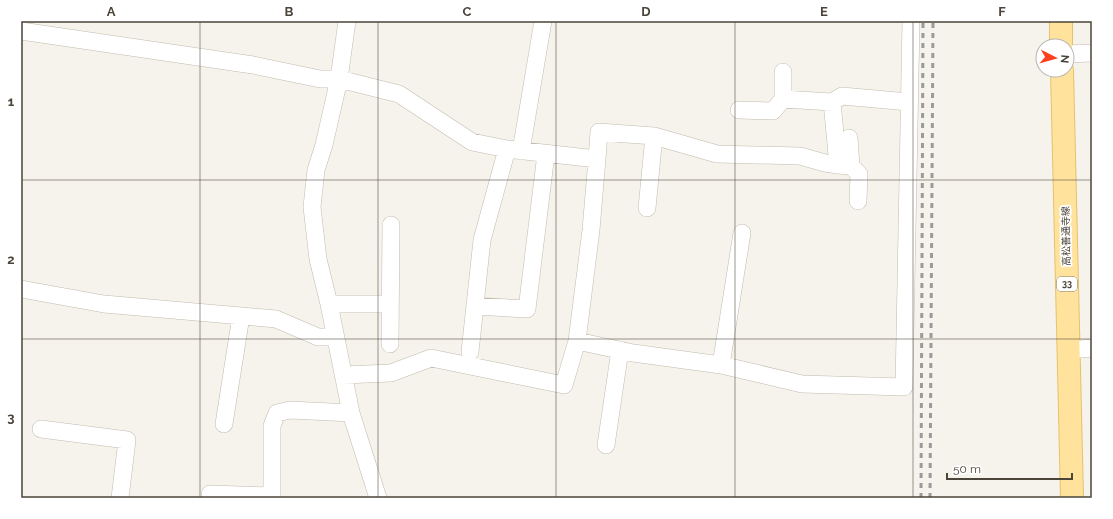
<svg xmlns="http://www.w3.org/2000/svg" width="1113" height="519" font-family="Raleway,'Noto Sans JP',sans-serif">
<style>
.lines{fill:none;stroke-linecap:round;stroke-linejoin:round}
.minor-casing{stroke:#c2bbae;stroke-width:18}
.primary-casing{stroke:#e6c16a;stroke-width:24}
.minor{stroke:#fff;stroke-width:17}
.primary{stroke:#ffe39c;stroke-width:22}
.rail{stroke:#9a9a9a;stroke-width:3;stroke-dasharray:5 5;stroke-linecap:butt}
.grid{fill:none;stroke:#4b4439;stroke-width:1;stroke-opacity:0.55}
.labels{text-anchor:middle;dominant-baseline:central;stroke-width:3.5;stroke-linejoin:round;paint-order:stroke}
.shield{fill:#fff;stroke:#817c74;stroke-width:1}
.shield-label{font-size:9px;font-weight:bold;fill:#4b4439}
.street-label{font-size:10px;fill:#4b4439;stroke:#fff}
.neatline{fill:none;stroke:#4b4439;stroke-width:1.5}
.grid-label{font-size:13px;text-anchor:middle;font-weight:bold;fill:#4b4439}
</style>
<rect width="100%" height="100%" fill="#f6f3ec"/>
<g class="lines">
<defs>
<path id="minor" d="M 347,21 L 339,79 L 324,145 L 316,170 L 312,207 L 318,259 L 329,304 L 351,413 L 378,498
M 21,31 L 253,65 L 320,79 L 339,79 L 399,94 L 472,142 L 507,149 L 597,159 L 599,132 L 654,136 L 717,154 L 800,156 L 825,163 L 838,165 L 832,102 L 842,96 L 909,102
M 1067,54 L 1092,53
M 783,99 L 832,102
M 739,110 L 773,111 L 783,99 L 783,72
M 849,138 L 851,166
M 521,151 L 543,21
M 838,165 L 851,166 L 859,174 L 858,201
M 647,208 L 654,136
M 21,289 L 104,304 L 276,319 L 318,337 L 336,337
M 329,304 L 390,304
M 475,306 L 527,309 L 546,154
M 577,341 L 591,230 L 597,159
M 390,344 L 391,225
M 1069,350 L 1092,348
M 470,352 L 482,240 L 507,149
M 721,365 L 742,233
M 343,375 L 391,373 L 431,358 L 564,385 L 577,341 L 633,353 L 721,365 L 802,384 L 904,387 L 911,21
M 224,424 L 241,316
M 41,429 L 127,440 L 120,498
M 606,445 L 620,350
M 210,494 L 272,496 L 272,426 L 277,413 L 290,410 L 351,413"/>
<path id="primary" d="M 1061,21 L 1061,46
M 1062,70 L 1072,498"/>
</defs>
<use href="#minor" class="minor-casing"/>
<use href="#primary" class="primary-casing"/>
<use href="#minor" class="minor"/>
<use href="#primary" class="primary"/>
<path class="rail" d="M 921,498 L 923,21
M 930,498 L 933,21"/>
</g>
<path class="grid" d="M 200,21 L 200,498M 378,21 L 378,498M 556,21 L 556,498M 735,21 L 735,498M 913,21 L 913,498M 21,180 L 1092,180M 21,339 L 1092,339"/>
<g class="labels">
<rect class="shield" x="1057" y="277" width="20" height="14" rx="3"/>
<g class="shield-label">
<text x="1067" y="284">33</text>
</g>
<g class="street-label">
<text transform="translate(1066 236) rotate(-91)">高松善通寺線</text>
</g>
</g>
<rect width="1113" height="519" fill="none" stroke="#ffffff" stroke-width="44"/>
<g transform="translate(1055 58) rotate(96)"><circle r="19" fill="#ffffff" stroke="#b7b4b0"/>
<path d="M0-3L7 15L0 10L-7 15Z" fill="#fc3f1d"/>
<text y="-6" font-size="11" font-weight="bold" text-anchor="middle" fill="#4b4439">N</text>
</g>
<path d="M947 473v6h125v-6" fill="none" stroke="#4b4439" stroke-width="2"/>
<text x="953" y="473" font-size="12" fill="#4b4439" stroke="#ffffff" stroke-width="3" paint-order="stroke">50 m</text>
<rect x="22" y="22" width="1069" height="475" class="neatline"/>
<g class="grid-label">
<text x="111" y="16">A</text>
<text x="289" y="16">B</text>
<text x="467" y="16">C</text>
<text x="646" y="16">D</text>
<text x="824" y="16">E</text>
<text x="1002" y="16">F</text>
<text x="11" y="106">1</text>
<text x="11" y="264">2</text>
<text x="11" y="422">3</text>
</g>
</svg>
